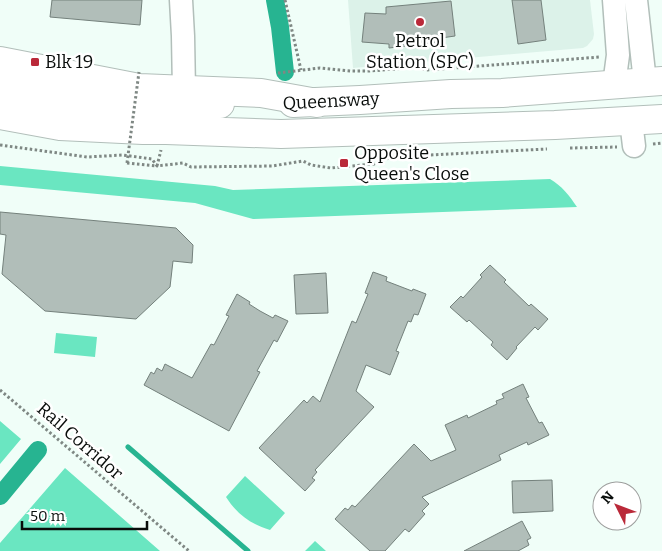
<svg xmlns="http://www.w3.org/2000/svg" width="662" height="551" font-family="Bitter,serif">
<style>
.built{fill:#dcf2e9}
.green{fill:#6ae6c1}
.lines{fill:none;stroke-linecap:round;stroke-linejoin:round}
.stream{stroke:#27b491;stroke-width:5}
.canal{stroke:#27b491;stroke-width:18}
.building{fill:#b1beb9;stroke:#74817c}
.minor-casing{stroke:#b2bfba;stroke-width:25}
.major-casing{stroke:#b2bfba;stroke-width:30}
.highway-casing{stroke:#b2bfba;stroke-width:30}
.path{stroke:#7f8884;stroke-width:3;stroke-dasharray:2.5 2.5;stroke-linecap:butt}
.minor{stroke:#fff;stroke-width:22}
.major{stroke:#fff;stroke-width:28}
.highway{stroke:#fff;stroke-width:28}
.path-bridge{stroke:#7f8884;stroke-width:3;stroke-dasharray:2.5 2.5;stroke-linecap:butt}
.poi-dot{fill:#ba2939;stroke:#fff;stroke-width:2}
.labels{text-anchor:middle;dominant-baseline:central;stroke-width:5;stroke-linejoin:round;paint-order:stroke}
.poi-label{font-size:18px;fill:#090d0b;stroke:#fff;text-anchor:start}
.street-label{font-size:18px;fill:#090d0b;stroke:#fff}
</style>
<rect width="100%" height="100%" fill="#f0fef8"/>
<path class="built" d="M 348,0 L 590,0 L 594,34 L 593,39 L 587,46 L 583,48 L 353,68 Z"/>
<path class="green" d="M 0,166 L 215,186 L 233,190 L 550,179 C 562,186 569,195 577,207 L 253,219 L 195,203 L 0,185 Z
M 56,333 L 97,337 L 95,357 L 54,353 Z
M 0,421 L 21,439 L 0,464 Z
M 65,468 L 160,551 L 0,551 L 0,543 Z
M 245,476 L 285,513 L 270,530 C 250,524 237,514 226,497 Z
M 315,541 L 326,551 L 305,551 Z"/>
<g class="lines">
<path class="stream" d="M 128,447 L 248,551"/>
<path class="canal" d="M 275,0 L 280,27 L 285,72
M 0,496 L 38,450"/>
</g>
<path class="building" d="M 52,0 L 142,0 L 140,25 L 50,17 Z
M 512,0 L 541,0 L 546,40 L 518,44 Z
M 451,1 L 455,36 L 441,38 L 441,42 L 389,48 L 389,44 L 362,42 L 365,13 L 386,14 L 386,7 Z
M 0,212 L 176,228 L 193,245 L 192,263 L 173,261 L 170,287 L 136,319 L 45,311 L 2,274 L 6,235 L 0,234 Z
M 490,265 L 506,280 L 504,282 L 529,306 L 531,304 L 548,319 L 538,330 L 535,327 L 516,347 L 517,348 L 507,360 L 491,345 L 493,342 L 482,332 L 469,320 L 467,322 L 450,307 L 461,296 L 463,298 L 472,288 L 482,277 L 480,275 Z
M 373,272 L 387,277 L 386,281 L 412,291 L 413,289 L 426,294 L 418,315 L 414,314 L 411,322 L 408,321 L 396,351 L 399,352 L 390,375 L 366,365 L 356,391 L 374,407 L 315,470 L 317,472 L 312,478 L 315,480 L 305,491 L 259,448 L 304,400 L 307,403 L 313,396 L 320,402 L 352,321 L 356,323 L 368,294 L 365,293 Z
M 326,273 L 328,313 L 296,314 L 294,275 Z
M 237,294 L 250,302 L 249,304 L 260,311 L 273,318 L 275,315 L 288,321 L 277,342 L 274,340 L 257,371 L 260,372 L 229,431 L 144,385 L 151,372 L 154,374 L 157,368 L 162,371 L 165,364 L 192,378 L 211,344 L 214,345 L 229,316 L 226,315 Z
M 523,384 L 529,397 L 526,398 L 539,423 L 542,422 L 549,435 L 528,445 L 527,442 L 499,455 L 501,460 L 422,497 L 429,504 L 422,511 L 425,514 L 409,532 L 405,529 L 385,551 L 370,551 L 335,519 L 345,508 L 348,510 L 352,505 L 355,507 L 414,444 L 431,461 L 456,450 L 445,425 L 467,415 L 468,418 L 497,404 L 496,401 L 504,398 L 502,394 Z
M 552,480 L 553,511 L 513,513 L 512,481 Z
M 522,521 L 531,538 L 527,540 L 529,545 L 518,551 L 464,551 Z"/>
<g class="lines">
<defs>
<path id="minor" d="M 181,0 L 183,36 L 184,91
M 614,0 L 618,55 L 614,85
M 636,0 L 645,82
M 631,121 L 634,146"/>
<path id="major" d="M 0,87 L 69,101 L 220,104
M 293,103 L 360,100 L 451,94 L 502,93 L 662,81
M 0,115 L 60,126 L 143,130 L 166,130 L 281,134 L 555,125 L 662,119"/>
<path id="highway" d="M 0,61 L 139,88 L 261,93 L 317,103"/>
</defs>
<use href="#minor" class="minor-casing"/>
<use href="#major" class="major-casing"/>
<use href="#highway" class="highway-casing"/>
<path class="path" d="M 285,0 L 301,70
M 278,73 L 320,68 L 351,71 L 370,71 L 419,67 L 426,70 L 600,57
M 653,144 L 662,143
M 0,145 L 87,157 L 123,155 L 152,159 L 157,166 L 183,163 L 191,167 L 272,166 L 303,161 L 311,165 L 331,168 L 374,164 L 391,157 L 547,149
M 570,148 L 617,147
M 127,163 L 157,166 L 161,150
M 0,390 L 189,551"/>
<use href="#minor" class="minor"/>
<use href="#major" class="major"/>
<use href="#highway" class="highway"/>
<path class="path-bridge" d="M 127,163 L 139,72"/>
</g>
<g class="poi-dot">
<circle cx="420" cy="22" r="5"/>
<rect x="30" y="57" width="10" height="10" rx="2.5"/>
<rect x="339" y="158" width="10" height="10" rx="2.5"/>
</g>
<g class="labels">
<g class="poi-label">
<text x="420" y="41" text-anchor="middle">Petrol<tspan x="420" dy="21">Station (SPC)</tspan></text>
<text x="45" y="62">Blk 19</text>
<text x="354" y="153">Opposite<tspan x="354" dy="21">Queen's Close</tspan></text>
</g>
<g class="street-label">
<text transform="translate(331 101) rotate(-3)">Queensway</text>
<text transform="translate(80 441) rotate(41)">Rail Corridor</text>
</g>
</g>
<g transform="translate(617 506) rotate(312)"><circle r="24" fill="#ffffff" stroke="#9d9e9d"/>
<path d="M0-4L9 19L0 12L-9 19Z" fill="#ba2939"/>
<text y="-8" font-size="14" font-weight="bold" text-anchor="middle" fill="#090d0b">N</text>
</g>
<path d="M22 521v8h125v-8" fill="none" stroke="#090d0b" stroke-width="2.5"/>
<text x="30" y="521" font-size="15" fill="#090d0b" stroke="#ffffff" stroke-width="4" paint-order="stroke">50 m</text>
</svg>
